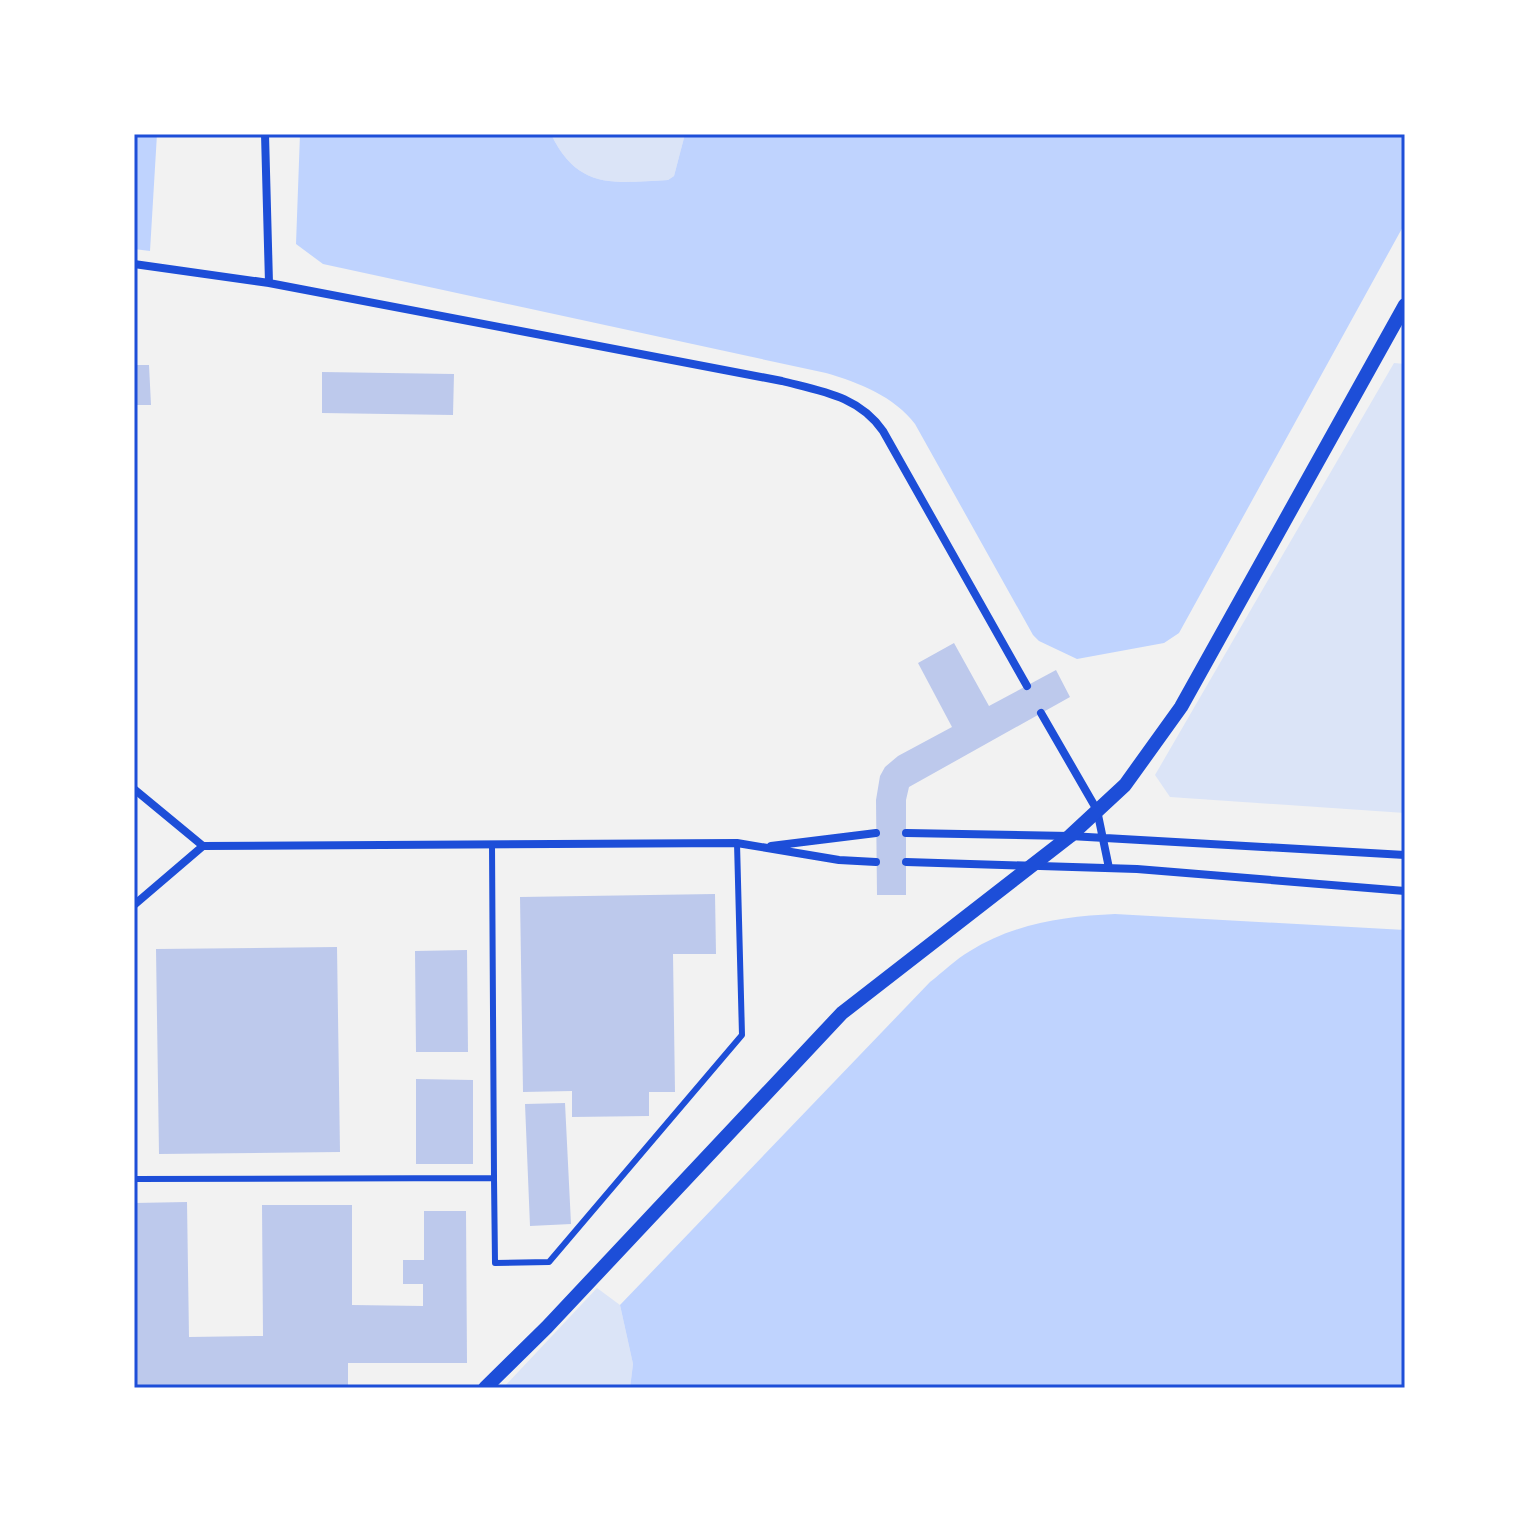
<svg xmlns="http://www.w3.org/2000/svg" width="1539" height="1522" font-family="Cabin,sans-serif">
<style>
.green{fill:#dbe4f7}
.water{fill:#bfd3fe}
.building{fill:#bdc9ec}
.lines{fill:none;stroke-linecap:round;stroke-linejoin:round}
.service{stroke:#1d4ed8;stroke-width:6}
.minor{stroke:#1d4ed8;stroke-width:8}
.tertiary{stroke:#1d4ed8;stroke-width:14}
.neatline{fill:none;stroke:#1d4ed8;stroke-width:3}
</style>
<rect width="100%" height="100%" fill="#f2f2f2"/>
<path class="green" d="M 551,134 L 685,134 L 674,176 L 668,180 C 613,183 578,190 551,134 Z
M 1394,363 L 1405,364 L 1405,813 L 1170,797 L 1155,775 Z
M 597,1288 L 620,1305 L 633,1364 L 630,1388 L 503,1388 Z"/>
<path class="water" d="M 134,134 L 157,134 L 150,251 L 134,249 Z
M 300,134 L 551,134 C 578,190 613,183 668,180 L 674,176 L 685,134 L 1405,134 L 1405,223 L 1179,633 L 1164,643 L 1077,659 L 1039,641 L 1033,635 L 915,424 C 895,397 858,382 826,373 L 323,264 L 296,244 Z
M 1115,914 L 1405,930 L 1405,1388 L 630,1388 L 633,1364 L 620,1305 L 930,982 C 943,972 956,959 970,951 C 1013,924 1065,916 1115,914 Z"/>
<path class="building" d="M 134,365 L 149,365 L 151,405 L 134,405 Z
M 322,372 L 454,374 L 453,415 L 322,413 Z
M 954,643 L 989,706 L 1056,670 L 1070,697 L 909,787 L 906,800 L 906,895 L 877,895 L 876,800 L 880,776 L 885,767 L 898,756 L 952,727 L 918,663 Z
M 715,894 L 716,954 L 673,954 L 675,1092 L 649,1092 L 649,1116 L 572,1117 L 572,1091 L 523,1092 L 520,897 Z
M 337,947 L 340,1152 L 159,1154 L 156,949 Z
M 467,950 L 468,1052 L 416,1052 L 415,951 Z
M 416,1079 L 473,1080 L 473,1164 L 416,1164 Z
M 565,1103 L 571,1224 L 530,1226 L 525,1104 Z
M 187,1202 L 189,1337 L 263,1336 L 262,1205 L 352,1205 L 352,1305 L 423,1306 L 423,1284 L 403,1284 L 403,1260 L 424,1260 L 424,1211 L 466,1211 L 467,1363 L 348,1363 L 348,1388 L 134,1388 L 134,1203 Z"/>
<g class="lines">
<path class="service" d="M 494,1178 L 495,1263 L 549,1262 L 742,1035 L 737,843
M 134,1179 L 494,1178 L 492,844"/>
<path class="minor" d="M 265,134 L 269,283
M 134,264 L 269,283 L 782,381 C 821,391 859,396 883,431 L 1027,686
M 1041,713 L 1097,810 L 1109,868
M 134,789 L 203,846 L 737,843 L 839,860 L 876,862
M 906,833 L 1070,836 L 1405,855
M 771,846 L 876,833
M 906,862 L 1137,869 L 1405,891
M 134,905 L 203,846"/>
<path class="tertiary" d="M 485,1388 L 547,1327 L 842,1013 L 1070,836 L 1125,785 L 1181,707 L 1405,305"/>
</g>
<rect width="1539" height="1522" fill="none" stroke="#ffffff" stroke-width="272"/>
<rect x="136" y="136" width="1267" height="1250" class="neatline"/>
</svg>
